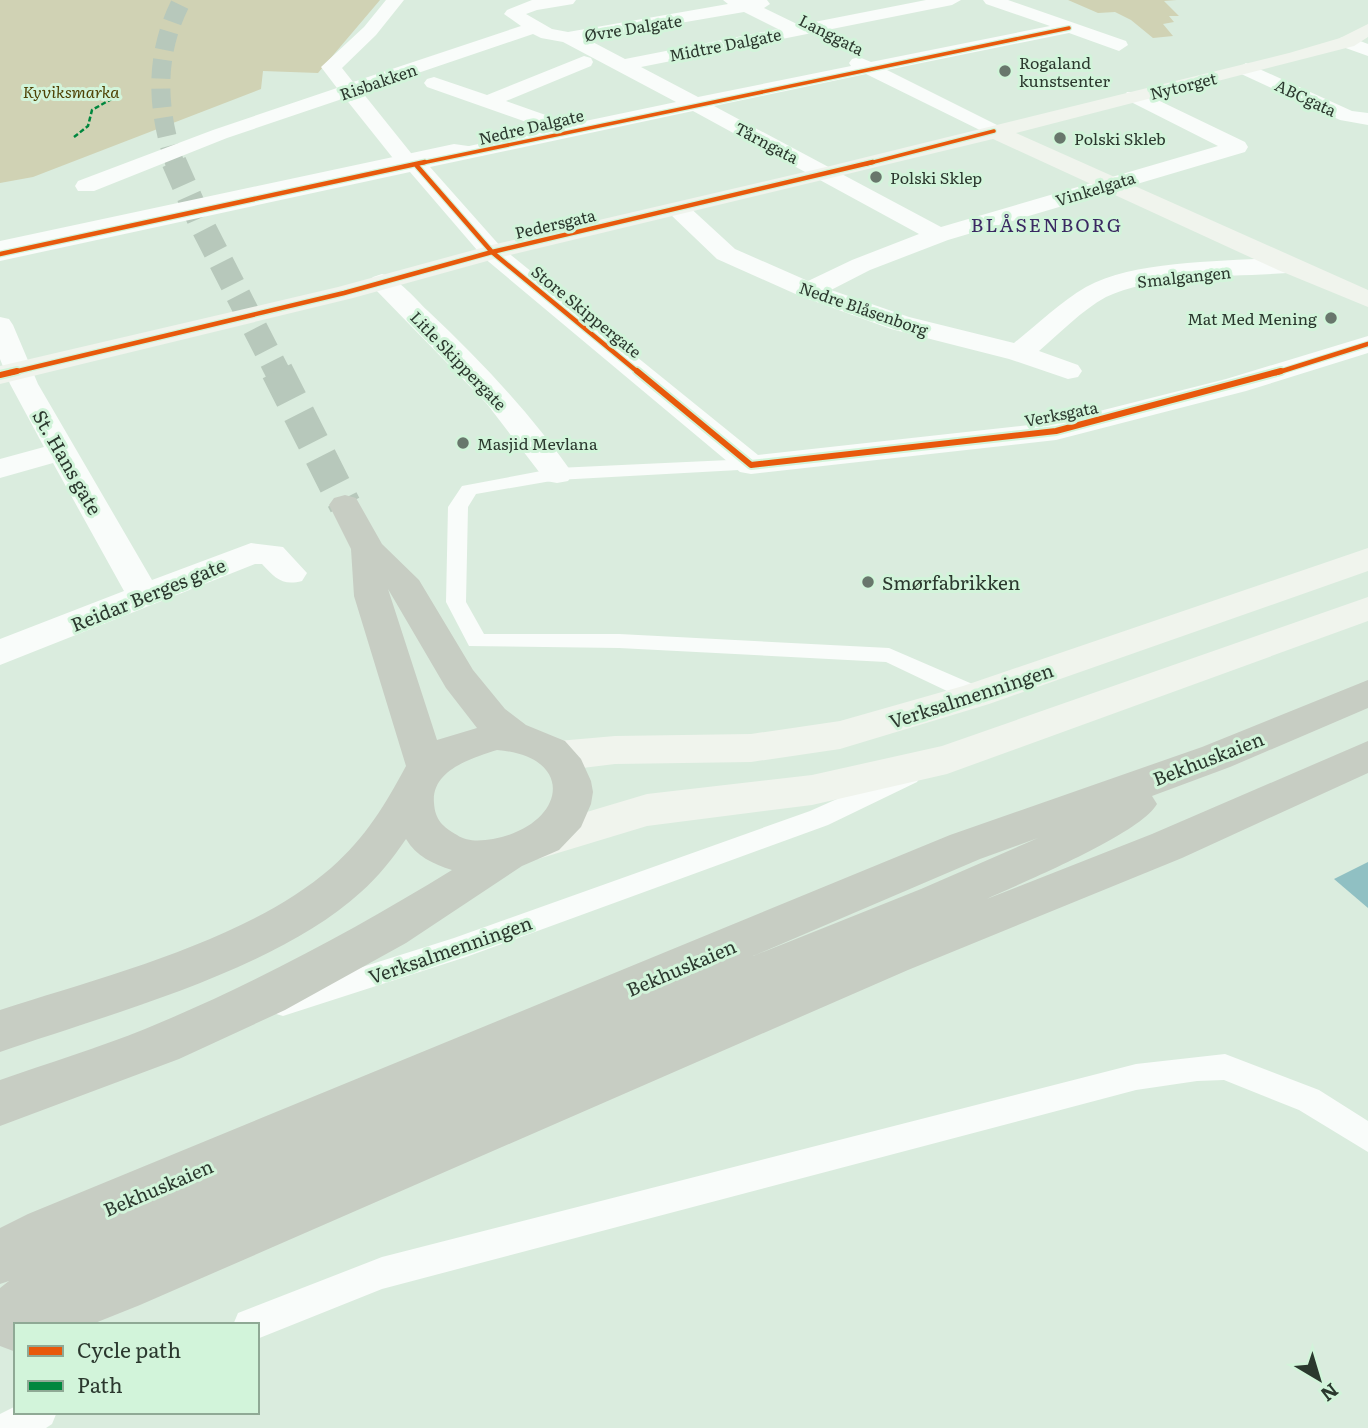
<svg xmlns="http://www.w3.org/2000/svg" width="1368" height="1428" font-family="Literata,serif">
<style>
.green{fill:#d0d2b4}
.water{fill:#90c0c3}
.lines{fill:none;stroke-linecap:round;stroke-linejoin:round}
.primary-tunnel-far2{stroke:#b7c8bb;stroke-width:19;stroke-dasharray:19 10;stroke-linecap:butt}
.primary-tunnel-far1{stroke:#b7c8bb;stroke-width:25;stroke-dasharray:25 12;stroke-linecap:butt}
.primary-tunnel{stroke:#b7c8bb;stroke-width:32;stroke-dasharray:32 16;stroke-linecap:butt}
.lane{fill:#f9fcfa;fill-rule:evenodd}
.street{fill:#f9fcfa;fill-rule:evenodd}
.secondary{fill:#f0f4ed;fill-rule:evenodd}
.primary{fill:#c7cdc3;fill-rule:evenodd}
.quiet{stroke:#00873e;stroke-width:2.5;stroke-dasharray:5 2.5;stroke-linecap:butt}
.cycleway-far2-casing{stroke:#d2f4da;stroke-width:6}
.cycleway-far1-casing{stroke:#d2f4da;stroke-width:7}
.cycleway-casing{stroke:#d2f4da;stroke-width:10}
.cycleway-far2{stroke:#e8590c;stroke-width:3.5}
.cycleway-far1{stroke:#e8590c;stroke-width:4.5}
.cycleway{stroke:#e8590c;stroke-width:6}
.poi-dot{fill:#68776c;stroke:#d2f4da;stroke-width:2.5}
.labels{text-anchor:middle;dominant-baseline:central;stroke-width:6;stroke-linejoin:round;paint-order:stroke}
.far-street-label{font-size:16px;fill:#2b382e;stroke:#d2f4da}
.far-poi-label{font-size:16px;fill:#2b382e;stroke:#d2f4da;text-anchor:start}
.far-park-label{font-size:16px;font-style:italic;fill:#4e4104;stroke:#d2f4da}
.far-quarter-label{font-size:19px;letter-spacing:2px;fill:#3a2862;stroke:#d2f4da}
.street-label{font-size:19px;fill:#2b382e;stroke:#d2f4da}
.poi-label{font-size:19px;fill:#2b382e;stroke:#d2f4da;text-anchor:start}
</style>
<rect width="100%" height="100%" fill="#daecde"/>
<path class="green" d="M 0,0 L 380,0 L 318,73 L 263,71 L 261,89 L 33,177 L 0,183 Z
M 1068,0 L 1177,0 L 1164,1 L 1179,16 L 1169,16 L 1174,22 L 1163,24 L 1173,36 L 1153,38 L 1131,20 L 1115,12 L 1098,13 Z"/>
<path class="water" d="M 1368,862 L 1368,908 L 1334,879 Z"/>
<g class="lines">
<path class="primary-tunnel-far2" d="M 175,164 C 156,107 154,54 182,0"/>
<path class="primary-tunnel-far1" d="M 174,162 L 200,221 L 278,373"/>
<path class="primary-tunnel" d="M 277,371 L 345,505"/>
<path class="lane" d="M 454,144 L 482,148 L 488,152 L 482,156 L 454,152 L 0,249 L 0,241 Z
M 751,459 L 760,465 L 757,469 L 557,480 L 476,494 L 468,507 L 466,602 L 484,634 L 619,634 L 889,648 L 984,689 L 987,695 L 984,701 L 976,703 L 968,701 L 886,662 L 619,648 L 469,646 L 446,602 L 448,507 L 462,486 L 557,468 Z
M 909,767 L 917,770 L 921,776 L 917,782 L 828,825 L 466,957 L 283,1016 L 273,1013 L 269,1004 L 273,995 L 283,992 L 454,938 L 810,811 Z
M 1225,1054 L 1319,1090 L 1368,1121 L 1368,1152 L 1299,1110 L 1224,1080 L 1197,1081 L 1136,1090 L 382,1289 L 257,1339 L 257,1325 L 233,1325 L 238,1313 L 382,1257 L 1136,1064 Z
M 16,1406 L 16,1412 L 57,1412 L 52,1424 L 46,1428 L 0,1428 L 0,1414 Z"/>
<path class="street" d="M 386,0 L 404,0 L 376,35 L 342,68 L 353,82 L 521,26 L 504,14 L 507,10 L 532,0 L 576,0 L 573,4 L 537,10 L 526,14 L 552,29 L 568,32 L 728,4 L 723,0 L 767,0 L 770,4 L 764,8 L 799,25 L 926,0 L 961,0 L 952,5 L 641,67 L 698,97 L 851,66 L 849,63 L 852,59 L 859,57 L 871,62 L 1050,26 L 986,4 L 983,0 L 1008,0 L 1126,41 L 1128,45 L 1119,51 L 1069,33 L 887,70 L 1001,127 L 1005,131 L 1001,135 L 994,137 L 866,74 L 714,106 L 941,227 L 1218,146 L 1127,100 L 1124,96 L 1127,92 L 1141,92 L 1245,142 L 1248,147 L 1245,152 L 948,240 L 870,270 L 831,290 L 909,317 L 1014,343 C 1037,325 1060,302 1086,287 C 1137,259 1229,262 1287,257 L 1296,260 L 1300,265 L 1296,270 L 1287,273 C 1235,277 1153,274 1106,297 C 1082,310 1060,333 1039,351 L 1078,365 L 1082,371 L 1078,377 L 1068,379 L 1009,359 L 891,329 L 800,296 L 717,259 L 670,214 L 666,209 L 670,204 L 686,204 L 735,249 L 808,281 L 852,260 L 919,234 L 693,111 L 430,167 L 501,247 L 758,455 L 1056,422 L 1226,379 L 1368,336 L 1368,353 L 1246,391 L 1056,440 L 751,474 L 740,472 L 483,257 L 410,172 L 0,261 L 0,247 L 396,162 L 345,98 L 227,138 L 94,191 L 78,191 L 75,186 L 78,181 L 213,130 L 337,88 L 321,67 L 364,27 ZM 744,12 L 778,29 L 625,59 L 587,39 ZM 533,34 L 541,38 L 563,42 L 676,102 L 571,124 L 506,101 L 591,66 L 593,62 L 591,58 L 584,56 L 487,95 L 434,77 L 427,79 L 424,83 L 427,87 L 546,129 L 415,158 L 362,92 Z
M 1347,36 L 1368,44 L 1368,56 L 1340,46 L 1338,42 L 1340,38 Z
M 1246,63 L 1352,111 L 1368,113 L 1368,125 L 1340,120 L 1239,73 L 1236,69 Z
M 382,274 C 400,279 415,299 428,311 C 481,361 531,414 573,474 L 568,481 L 557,483 L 546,481 L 487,404 L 373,287 L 369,282 L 373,277 Z
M 0,317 L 9,319 L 13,325 L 38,384 L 152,580 L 251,543 L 283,547 L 307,573 L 302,581 C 282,586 275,578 262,564 L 255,564 L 0,665 L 0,639 L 124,591 L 53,463 L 0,478 L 0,459 L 44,447 L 10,384 L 0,359 Z"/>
<path class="secondary" d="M 1368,24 L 1368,37 L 1354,46 L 1016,133 L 1368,290 L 1368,307 L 1278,270 L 993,139 L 498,258 L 353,298 L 0,384 L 0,366 L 338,287 L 492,245 L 826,167 L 1289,53 L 1340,38 Z
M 1368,548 L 1368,571 L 989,704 L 840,749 L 751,762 L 615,764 L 558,771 L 544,766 L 538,756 L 544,746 L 558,741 L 615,736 L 751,734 L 840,721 L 963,686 Z
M 1368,597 L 1368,621 L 947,774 L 812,805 L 647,826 L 538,859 L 523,855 L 517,843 L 523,831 L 647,794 L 812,775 L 942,746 Z"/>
<path class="primary" d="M 345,495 L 356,498 L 382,544 L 419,580 L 473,670 L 505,709 L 526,725 L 565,741 L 581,759 L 591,781 L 593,792 L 591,804 L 581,827 L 559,850 L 522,866 L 406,943 L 285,1010 L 179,1059 L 0,1126 L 0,1080 C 48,1063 98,1048 145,1029 C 252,985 354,930 452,870 C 433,864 416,856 406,839 C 393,858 378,877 361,892 C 276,970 109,1014 0,1052 L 0,1010 C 105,976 247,941 331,868 C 366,837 385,805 406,766 L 354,596 L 351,549 L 329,505 L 334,498 ZM 388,589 L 446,688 L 477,728 L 437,740 ZM 497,750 C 577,756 567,825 493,839 C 481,841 467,842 457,835 C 443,827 435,820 434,803 C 431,770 472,758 497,750 Z
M 1368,680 L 1368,708 L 1230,767 L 1152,796 L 1157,804 C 1139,835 1021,883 984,900 L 1152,834 L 1368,741 L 1368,773 L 1182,858 L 908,970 L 140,1305 L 90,1325 L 16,1325 L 16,1352 L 0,1346 L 0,1288 L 9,1281 L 0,1284 L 0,1228 L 28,1214 L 950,835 L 1202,747 ZM 1038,838 L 921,889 L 753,956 L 980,859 Z"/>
<path class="quiet" d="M 74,137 L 88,126 L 92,110 L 115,97"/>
<defs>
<path id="cycleway-far2" d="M 417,164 L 1069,28
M 866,164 L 994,131"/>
<path id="cycleway-far1" d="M 417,166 L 492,252 L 639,373
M 0,254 L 425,162
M 10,373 L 344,293 L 492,252 L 873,162
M 1276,373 L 1368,344"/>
<path id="cycleway" d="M 637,371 L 751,465 L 1056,431 L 1281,371
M 0,375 L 17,371"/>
</defs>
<use href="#cycleway-far2" class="cycleway-far2-casing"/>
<use href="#cycleway-far1" class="cycleway-far1-casing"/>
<use href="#cycleway" class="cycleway-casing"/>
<use href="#cycleway-far2" class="cycleway-far2"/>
<use href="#cycleway-far1" class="cycleway-far1"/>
<use href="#cycleway" class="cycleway"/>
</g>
<g class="poi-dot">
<circle cx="1005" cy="71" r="7"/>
<circle cx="1060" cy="138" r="7"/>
<circle cx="876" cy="177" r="7"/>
<circle cx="1331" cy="318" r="7"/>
<circle cx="463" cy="443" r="7"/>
<circle cx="868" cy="582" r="7"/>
</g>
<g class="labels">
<g class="far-street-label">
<text transform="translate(633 27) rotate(-9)">Øvre Dalgate</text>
<text transform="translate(832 34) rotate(27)">Langgata</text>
<text transform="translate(725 44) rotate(-11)">Midtre Dalgate</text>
<text transform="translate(378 81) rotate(-19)">Risbakken</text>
<text transform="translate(1183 85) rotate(-14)">Nytorget</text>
<text transform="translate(1306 97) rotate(25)">ABCgata</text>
<text transform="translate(531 126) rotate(-13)">Nedre Dalgate</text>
<text transform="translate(767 142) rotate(28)">Tårngata</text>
<text transform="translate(1095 188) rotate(-17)">Vinkelgata</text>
<text transform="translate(555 223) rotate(-13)">Pedersgata</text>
<text transform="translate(1184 276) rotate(-6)">Smalgangen</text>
<text transform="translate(864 308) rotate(19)">Nedre Blåsenborg</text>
<text transform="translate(587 311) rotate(39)">Store Skippergate</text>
<text transform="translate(459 360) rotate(46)">Litle Skippergate</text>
<text transform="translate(1061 413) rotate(-11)">Verksgata</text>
</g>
<g class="far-poi-label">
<text x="1019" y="62">Rogaland<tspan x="1019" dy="18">kunstsenter</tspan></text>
<text x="1074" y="138">Polski Skleb</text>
<text x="890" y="177">Polski Sklep</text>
<text x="1317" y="318" text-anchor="end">Mat Med Mening</text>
<text x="477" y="443">Masjid Mevlana</text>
</g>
<g class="far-park-label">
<text x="71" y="91">Kyviksmarka</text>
</g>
<g class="far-quarter-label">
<text x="1047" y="224">BLÅSENBORG</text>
</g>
<g class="street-label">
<text transform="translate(68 462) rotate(60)">St. Hans gate</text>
<text transform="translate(148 594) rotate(-22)">Reidar Berges gate</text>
<text transform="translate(971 695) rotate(-18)">Verksalmenningen</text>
<text transform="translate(1208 758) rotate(-21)">Bekhuskaien</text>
<text transform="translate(450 949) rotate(-19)">Verksalmenningen</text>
<text transform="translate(681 967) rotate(-23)">Bekhuskaien</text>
<text transform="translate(158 1187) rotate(-23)">Bekhuskaien</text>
</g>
<g class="poi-label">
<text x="882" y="582">Smørfabrikken</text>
</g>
</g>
<rect x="14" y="1323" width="245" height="91" fill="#d2f4da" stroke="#8fa995" stroke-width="2"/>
<rect x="28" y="1346" width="35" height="10" fill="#e8590c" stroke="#8fa995" stroke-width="2"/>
<text x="77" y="1358" font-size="21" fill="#2b382e">Cycle path</text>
<rect x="28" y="1381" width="35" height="10" fill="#00873e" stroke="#8fa995" stroke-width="2"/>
<text x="77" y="1393" font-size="21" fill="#2b382e">Path</text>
<g transform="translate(1319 1379) rotate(142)" stroke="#d2f4da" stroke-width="5" paint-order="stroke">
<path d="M0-5L12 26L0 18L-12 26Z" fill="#2b382e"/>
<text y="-10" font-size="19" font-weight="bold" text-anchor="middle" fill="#2b382e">N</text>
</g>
</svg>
